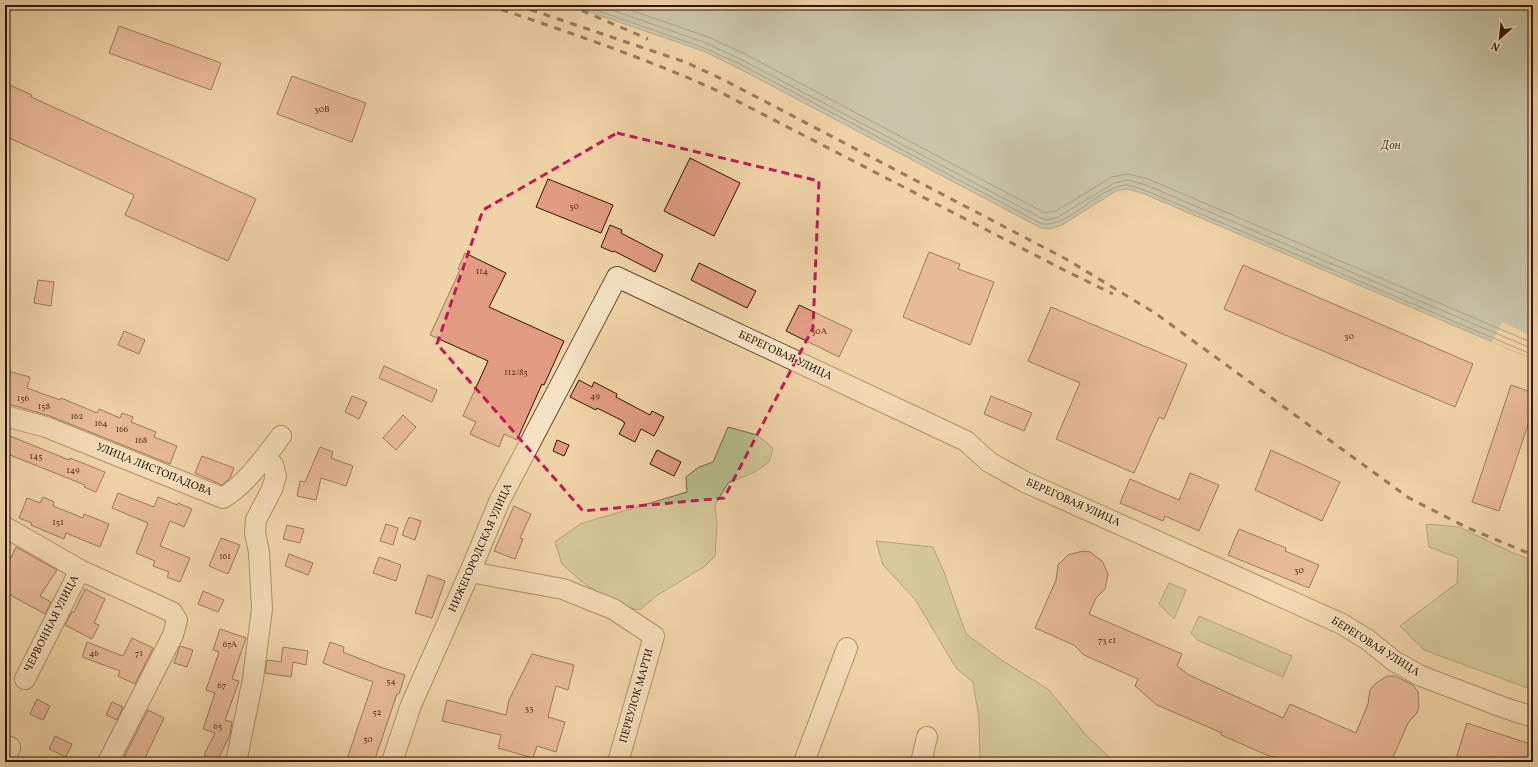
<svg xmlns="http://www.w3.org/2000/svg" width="1538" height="767" font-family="Vollkorn,serif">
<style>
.green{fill:#b5bd8a;stroke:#716945}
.water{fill:#9db5b0;stroke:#70756a}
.pier{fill:#efd2a5}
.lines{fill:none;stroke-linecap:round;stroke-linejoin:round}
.shore{stroke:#656558;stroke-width:1}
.building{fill:#e19b81;stroke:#2d1500}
.minor-casing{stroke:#5e4429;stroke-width:22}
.minor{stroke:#f5e2c4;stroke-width:20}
.rail{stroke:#2d1500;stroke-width:3;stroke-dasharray:7 7;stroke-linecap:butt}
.marked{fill:none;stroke:#c2185b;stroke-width:3;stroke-dasharray:8 5;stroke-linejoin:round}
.labels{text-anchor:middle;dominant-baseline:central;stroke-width:3;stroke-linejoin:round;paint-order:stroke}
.number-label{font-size:9px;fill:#5a3620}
.street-label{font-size:11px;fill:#2d1500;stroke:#f5e2c4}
.water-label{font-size:12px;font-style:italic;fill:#544d3e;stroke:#f5e2c4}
</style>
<rect width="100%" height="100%" fill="#efd2a5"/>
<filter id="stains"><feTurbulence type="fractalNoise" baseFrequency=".005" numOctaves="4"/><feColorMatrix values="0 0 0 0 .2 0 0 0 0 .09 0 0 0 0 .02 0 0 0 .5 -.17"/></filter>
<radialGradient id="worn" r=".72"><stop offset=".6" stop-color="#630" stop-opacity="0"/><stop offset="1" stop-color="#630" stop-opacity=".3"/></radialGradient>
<path class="green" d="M 728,427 L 757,435 L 773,448 L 769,462 L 755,472 L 728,483 L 715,505 L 717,524 L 715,556 L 704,567 L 656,596 L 640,610 L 615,605 L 580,580 L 562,564 L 555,542 L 580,524 L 687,492 L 686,477 L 699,467 L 713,462 Z
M 1426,524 L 1459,527 L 1513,553 L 1533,560 L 1533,690 L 1424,650 L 1400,626 L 1457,583 L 1458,558 L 1429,547 Z
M 876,541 L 933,547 L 944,572 L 966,634 L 1003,661 L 1048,689 L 1086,735 L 1114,762 L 980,762 L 979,718 L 973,682 L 956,668 L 915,599 L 883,565 Z
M 1169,583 L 1186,590 L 1174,619 L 1159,604 Z
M 1199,616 L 1292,656 L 1283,677 L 1197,640 L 1191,633 Z"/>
<path class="water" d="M 570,5 L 1533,5 L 1533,359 L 1142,193 L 1127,189 L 1116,191 L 1062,225 L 1049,229 L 1041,228 L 738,68 L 703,51 Z"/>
<path class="pier" d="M 1502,322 L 1533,337 L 1533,359 L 1492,342 Z"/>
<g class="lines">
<path class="shore" d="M 582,5 L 704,48 L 740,64 L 1042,224 C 1070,227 1097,188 1126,185 C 1131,185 1138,188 1144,190 L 1533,355
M 598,5 L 706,43 L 742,60 L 1043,219 L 1048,220 L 1058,217 L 1114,183 L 1128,180 L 1146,185 L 1533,349
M 616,5 L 708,37 L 745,54 L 1045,213 L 1056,211 L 1112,177 L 1128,174 L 1148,179 L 1533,343"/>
</g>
<path class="building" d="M 119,26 L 221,63 L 211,90 L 109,53 Z
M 292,76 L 366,103 L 352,142 L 277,114 Z
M 5,83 L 32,95 L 31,97 L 256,199 L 228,261 L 125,215 L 134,195 L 5,136 Z
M 690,158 L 740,183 L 714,236 L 664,211 Z
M 548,179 L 613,205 L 601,233 L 536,207 Z
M 610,225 L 622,230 L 621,233 L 663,255 L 655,272 L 614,251 L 613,252 L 601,247 Z
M 929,252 L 960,264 L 958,269 L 994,282 L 970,345 L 903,317 Z
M 465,253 L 506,273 L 489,307 L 564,341 L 544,385 L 542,384 L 517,440 L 504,434 L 499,447 L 470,434 L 476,422 L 463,416 L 488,361 L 430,335 L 460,270 L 458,269 Z
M 699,263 L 756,291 L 747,308 L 691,280 Z
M 1243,265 L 1473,364 L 1455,407 L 1224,309 Z
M 38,280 L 54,282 L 51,306 L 34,303 Z
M 799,305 L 852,330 L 839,357 L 786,331 Z
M 1051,307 L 1187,364 L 1164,419 L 1159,417 L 1134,473 L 1056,439 L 1080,383 L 1028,361 Z
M 124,331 L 145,340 L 139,354 L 118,345 Z
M 384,366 L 437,390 L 432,402 L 379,378 Z
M 5,370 L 30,377 L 27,388 L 60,400 L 61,398 L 97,413 L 99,409 L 120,418 L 122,413 L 133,417 L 131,422 L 156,432 L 154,437 L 177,446 L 170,464 L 50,416 L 5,403 Z
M 579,380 L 592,387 L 594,382 L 617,394 L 616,397 L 650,415 L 652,411 L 664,417 L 654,436 L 641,429 L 635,442 L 619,434 L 625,423 L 623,422 L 623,421 L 597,408 L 596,410 L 570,397 Z
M 1511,385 L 1533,393 L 1533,410 L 1499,511 L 1472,502 Z
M 352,396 L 367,402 L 359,419 L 345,412 Z
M 991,396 L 1032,413 L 1024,431 L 984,414 Z
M 403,415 L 416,427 L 396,450 L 383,438 Z
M 5,434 L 69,460 L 70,458 L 105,472 L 96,492 L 84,487 L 85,485 L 5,453 Z
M 557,440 L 569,445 L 564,456 L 553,451 Z
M 320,447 L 333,452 L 331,458 L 353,466 L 346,486 L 321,478 L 316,500 L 297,496 L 300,481 L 305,482 Z
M 657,450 L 681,462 L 674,476 L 650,464 Z
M 1271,450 L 1340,482 L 1322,521 L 1255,490 Z
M 202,456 L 234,468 L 230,478 L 222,485 L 195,473 Z
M 1190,473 L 1219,485 L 1199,531 L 1165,516 L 1163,521 L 1120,503 L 1130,479 L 1179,500 Z
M 118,493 L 154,507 L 158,497 L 177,505 L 178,503 L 192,509 L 184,527 L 170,521 L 160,546 L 190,558 L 180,582 L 167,577 L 169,572 L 153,566 L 155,561 L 136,553 L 148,523 L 112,508 Z
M 43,497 L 54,502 L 53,506 L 83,518 L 84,514 L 109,524 L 100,547 L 66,533 L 64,539 L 31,525 L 32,523 L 19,518 L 27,498 L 40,503 Z
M 514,506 L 531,514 L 520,538 L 523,539 L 515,559 L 494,551 Z
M 409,517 L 421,521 L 415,540 L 402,535 Z
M 386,524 L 398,528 L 393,545 L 380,541 Z
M 287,525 L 304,529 L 300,543 L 283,539 Z
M 1239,529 L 1286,548 L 1285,551 L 1319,565 L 1309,588 L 1228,555 Z
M 221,538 L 240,545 L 228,574 L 209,566 Z
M 16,547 L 57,570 L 40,596 L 51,602 L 45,614 L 5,592 L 5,555 L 11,558 Z
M 1083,551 L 1090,552 L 1102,561 L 1108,574 L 1105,589 L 1096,598 L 1089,614 L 1182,654 L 1177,666 L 1189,675 L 1283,718 L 1290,704 L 1356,733 L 1368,704 L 1370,690 L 1375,684 L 1387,676 L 1395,676 L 1413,685 L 1418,692 L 1419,706 L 1417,713 L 1408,723 L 1391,762 L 1292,762 L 1285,759 L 1269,756 L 1221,735 L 1222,733 L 1157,705 L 1135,686 L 1138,679 L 1084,655 L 1074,645 L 1035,628 L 1056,580 L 1058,565 L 1068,555 Z
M 289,554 L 313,563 L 308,575 L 285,566 Z
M 379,557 L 401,565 L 396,581 L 373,573 Z
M 428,575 L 445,581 L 432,618 L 415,613 Z
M 85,589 L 105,599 L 94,623 L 99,625 L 92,639 L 65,625 L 72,612 L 74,612 Z
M 203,591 L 224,600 L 218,612 L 198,604 Z
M 220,629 L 246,638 L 232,679 L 239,681 L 225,720 L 232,722 L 230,735 L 217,761 L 204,755 L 215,733 L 203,729 L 215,693 L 206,690 L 219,652 L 213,650 Z
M 132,638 L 153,648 L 135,684 L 118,676 L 120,671 L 82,657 L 87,642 L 123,656 Z
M 330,642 L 344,647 L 343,652 L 383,668 L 405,675 L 399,694 L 397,694 L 374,762 L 346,762 L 373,682 L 323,663 Z
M 180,646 L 193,650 L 187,667 L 174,663 Z
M 283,647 L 308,651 L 306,665 L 293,662 L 291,677 L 265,673 L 267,660 L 281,662 Z
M 532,654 L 574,665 L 568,690 L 556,686 L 548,717 L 565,722 L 556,752 L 537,746 L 533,758 L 498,748 L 501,735 L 442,721 L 447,700 L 506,715 L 509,700 Z
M 37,699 L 50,706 L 43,720 L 30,714 Z
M 112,702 L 123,707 L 117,720 L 106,715 Z
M 148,710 L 164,718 L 143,762 L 134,762 L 124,757 Z
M 1467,723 L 1533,745 L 1533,762 L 1455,762 Z
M 55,736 L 72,744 L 66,757 L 49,749 Z"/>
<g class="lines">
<defs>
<path id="minor" d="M 5,416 L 46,427 L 223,498 C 245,485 266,456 281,436
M 5,527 L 80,570 L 172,612 L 177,620 L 173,635 L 108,762
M 470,572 L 563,589 L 613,609 L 654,636 L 618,762
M 25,679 L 80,570
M 5,759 L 10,747
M 236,762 L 253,679 L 262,609 L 259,552 L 255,533 L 256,520 L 272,489 L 276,476 L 273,465 L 265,458
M 392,762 L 411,705 L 470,572 L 499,502 L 617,277 L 966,441 L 989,462 L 1025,482 L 1342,624 L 1368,640 L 1394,661 L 1421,676 L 1505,708 L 1533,717
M 804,762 L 847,648
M 921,762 L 927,737"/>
</defs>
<use href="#minor" class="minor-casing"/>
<use href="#minor" class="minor"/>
<path class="rail" d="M 488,5 C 565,31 643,57 718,91 L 1062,269 L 1113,294
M 517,5 L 685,62 L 722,79 L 1066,259 L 1155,313 L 1409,498 L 1468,528 L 1533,555
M 569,5 L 648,39"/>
</g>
<path d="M0 0H1538V767H0ZM 617,133 L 819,181 L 813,328 L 724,498 L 583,511 L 437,344 L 483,210 Z" fill="#efd2a5" fill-opacity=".55" fill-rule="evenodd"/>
<path class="marked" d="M 617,133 L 819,181 L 813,328 L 724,498 L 583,511 L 437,344 L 483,210 Z"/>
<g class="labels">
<g class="number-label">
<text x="322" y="109">30В</text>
<text x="574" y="206">30</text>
<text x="482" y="271">114</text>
<text x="819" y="331">30А</text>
<text x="1349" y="336">30</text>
<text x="516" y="372">112/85</text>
<text x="595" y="396">49</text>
<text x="23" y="398">156</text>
<text x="44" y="406">158</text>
<text x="77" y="416">162</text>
<text x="101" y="423">164</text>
<text x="122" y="429">166</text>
<text x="141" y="440">168</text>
<text x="36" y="456">145</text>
<text x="73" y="470">149</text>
<text x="58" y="522">151</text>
<text x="225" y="556">161</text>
<text x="1299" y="570">30</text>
<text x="1107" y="640">73 с1</text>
<text x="230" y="644">67А</text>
<text x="94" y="653">46</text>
<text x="139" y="653">71</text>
<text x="391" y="681">54</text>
<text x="222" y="685">67</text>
<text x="529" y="708">33</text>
<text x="377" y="712">52</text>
<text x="218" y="726">65</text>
<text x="368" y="739">50</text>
</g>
<g class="street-label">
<text transform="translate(785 356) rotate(25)">БЕРЕГОВАЯ УЛИЦА</text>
<text transform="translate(154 470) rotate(22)">УЛИЦА ЛИСТОПАДОВА</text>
<text transform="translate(1073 503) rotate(24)">БЕРЕГОВАЯ УЛИЦА</text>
<text transform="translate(481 548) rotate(-66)">НИЖЕГОРОДСКАЯ УЛИЦА</text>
<text transform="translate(52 624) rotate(-63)">ЧЕРВОННАЯ УЛИЦА</text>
<text transform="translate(1375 647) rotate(32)">БЕРЕГОВАЯ УЛИЦА</text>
<text transform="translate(637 696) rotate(-74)">ПЕРЕУЛОК МАРТИ</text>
</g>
<g class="water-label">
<text x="1391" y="146">Дон</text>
</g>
</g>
<rect width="1538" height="767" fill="none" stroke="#efd2a5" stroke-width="20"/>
<rect x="6" y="6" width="1526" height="755" fill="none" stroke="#2d1500" stroke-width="2"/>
<rect x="10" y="10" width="1518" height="747" fill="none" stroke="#2d1500"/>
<g transform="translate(1500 38) rotate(207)" stroke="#f5e2c4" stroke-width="3" paint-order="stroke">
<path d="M0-3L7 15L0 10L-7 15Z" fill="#2d1500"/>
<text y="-6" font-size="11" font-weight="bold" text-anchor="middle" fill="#2d1500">N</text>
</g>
<rect width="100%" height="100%" filter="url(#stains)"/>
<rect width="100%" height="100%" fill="url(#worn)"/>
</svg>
